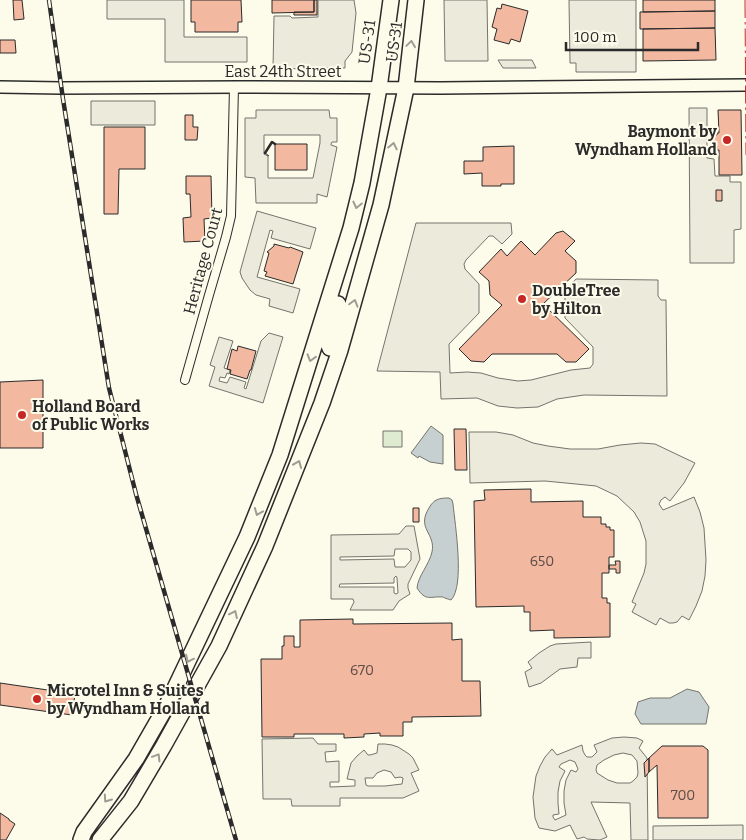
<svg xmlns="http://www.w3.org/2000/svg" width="746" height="840" font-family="Bitter,serif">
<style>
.green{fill:#deebd1;stroke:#74746e}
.parking{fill:#eceadb;stroke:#74746e;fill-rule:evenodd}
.water{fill:#c7d0d0;stroke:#74746e}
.building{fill:#f2b8a0;stroke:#2b2b2b}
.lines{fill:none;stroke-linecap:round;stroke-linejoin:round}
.street-casing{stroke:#2b2b2b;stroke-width:10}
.secondary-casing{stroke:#2b2b2b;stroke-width:14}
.highway-casing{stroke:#2b2b2b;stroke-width:18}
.street{stroke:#fdfbea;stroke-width:8}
.secondary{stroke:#fdfbea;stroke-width:11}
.highway{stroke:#fdfbea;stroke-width:15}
.rail-casing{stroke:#2b2b2b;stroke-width:4.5}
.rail{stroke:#fdfbea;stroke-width:2.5;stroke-dasharray:8;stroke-linecap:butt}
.fence{stroke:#2b2b2b;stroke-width:1;stroke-dasharray:6 2.5;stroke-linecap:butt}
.wall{stroke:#2b2b2b;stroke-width:2.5}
.power{stroke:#c62828;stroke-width:1;stroke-dasharray:18 4 2.5 4;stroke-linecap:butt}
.oneway{stroke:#9e9d94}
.poi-dot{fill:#c62828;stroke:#fdfbea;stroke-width:2}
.labels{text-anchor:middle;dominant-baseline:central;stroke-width:4;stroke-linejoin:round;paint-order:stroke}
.number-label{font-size:14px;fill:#5d4e48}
.street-label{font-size:16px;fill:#2b2b2b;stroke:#fdfbea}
.poi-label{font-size:16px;font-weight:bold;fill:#2b2b2b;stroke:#fdfbea;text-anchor:start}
</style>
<rect width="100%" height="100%" fill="#fdfbea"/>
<path class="green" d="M 383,431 L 402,431 L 402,447 L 383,447 Z"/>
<path class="parking" d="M 107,0 L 184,0 L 184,37 L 247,37 L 247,62 L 165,62 L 165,19 L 107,19 Z
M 318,0 L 354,0 L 356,13 L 352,52 L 345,61 L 345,68 L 273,69 L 274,16 L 290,16 L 292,18 L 318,17 Z
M 444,0 L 487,0 L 488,61 L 445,61 Z
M 569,0 L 636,0 L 636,72 L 576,72 L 576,63 L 570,63 Z
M 498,60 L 532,60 L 536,68 L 503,68 Z
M 155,101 L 155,125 L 91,125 L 91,101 Z
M 689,108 L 707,108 L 707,158 L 714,159 L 715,176 L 730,176 L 730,182 L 741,182 L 741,229 L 734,230 L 734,263 L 690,263 Z
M 256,110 L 329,110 L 330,118 L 337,118 L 337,142 L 332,142 L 331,144 L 331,145 L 337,147 L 327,197 L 317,194 L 317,203 L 256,203 L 255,178 L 245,177 L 245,118 L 256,118 ZM 264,135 L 320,135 L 320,143 L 313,178 L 268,178 L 268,156 L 264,154 Z
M 257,211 L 316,228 L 310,249 L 271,238 L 273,231 L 270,230 L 257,277 L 300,289 L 293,313 L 269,306 L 270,299 L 256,295 L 250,290 L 242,278 L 240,272 Z
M 416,223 L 511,223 L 512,234 L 502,244 L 493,236 L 489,236 L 466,260 L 464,264 L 465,269 L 479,284 L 479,313 L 449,344 L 450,373 L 467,372 L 481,373 L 498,378 L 518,381 L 531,380 L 571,370 L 590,368 L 593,364 L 593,347 L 565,318 L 565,291 L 576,279 L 658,280 L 658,296 L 661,300 L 666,300 L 667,396 L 584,395 L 557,399 L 538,407 L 517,408 L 498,406 L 477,398 L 441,399 L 440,372 L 377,371 Z
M 269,333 L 283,337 L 263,403 L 209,386 L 215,367 L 210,365 L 219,337 L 233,341 L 224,368 L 230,370 L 229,374 L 227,373 L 225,378 L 220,377 L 219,381 L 227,383 L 230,377 L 246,382 L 244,388 L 246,389 L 261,341 Z
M 469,432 L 496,432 L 513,435 L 533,443 L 548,446 L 570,449 L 598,449 L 620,445 L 641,443 L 655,444 L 695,463 L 684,483 L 670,501 L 665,497 L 661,500 L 659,504 L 663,510 L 694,497 L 700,512 L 704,528 L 706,560 L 705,576 L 702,591 L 696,606 L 689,620 L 682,616 L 677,622 L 673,623 L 669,623 L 660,618 L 656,625 L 632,612 L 636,604 L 632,602 L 644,573 L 646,564 L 646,541 L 640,522 L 634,512 L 617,496 L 596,486 L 576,484 L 545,481 L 470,483 Z
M 406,526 L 414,526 L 420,559 L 408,584 L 408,588 L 410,594 L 399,601 L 393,610 L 350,610 L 354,602 L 353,599 L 331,599 L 331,535 L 399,534 ZM 395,549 L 408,549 L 411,552 L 411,560 L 405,567 L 395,567 L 394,559 L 340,560 L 340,557 L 394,556 ZM 396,576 L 397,578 L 398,593 L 396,594 L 394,593 L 394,587 L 339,587 L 340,584 L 394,583 L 394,578 Z
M 591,642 L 591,658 L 578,658 L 577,667 L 560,669 L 541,683 L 529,687 L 525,672 L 532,668 L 528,662 L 539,653 L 550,646 L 556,644 Z
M 624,737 L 637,738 L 643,741 L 639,748 L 647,758 L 648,840 L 631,840 L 630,803 L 591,802 L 607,837 L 600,840 L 587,839 L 584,837 L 577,839 L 570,825 L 555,831 L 539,828 L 535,818 L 533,797 L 536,776 L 540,766 L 545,757 L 552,749 L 557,755 L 582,745 L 583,751 L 585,755 L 587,757 L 592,757 L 597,752 L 594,745 L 612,738 ZM 623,753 L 632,755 L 637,761 L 638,773 L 637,777 L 633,781 L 630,783 L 617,783 L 608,780 L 597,773 L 596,770 L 597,765 L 604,760 L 614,755 ZM 570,760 L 575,762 L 578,769 L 576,772 L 571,770 L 566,780 L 564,791 L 564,803 L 566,815 L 555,820 L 553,817 L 553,815 L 559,814 L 558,803 L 558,792 L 560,781 L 565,771 L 559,767 L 561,764 Z
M 313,738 L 318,744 L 336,744 L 336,751 L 325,752 L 326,762 L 339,761 L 339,782 L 330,782 L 330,787 L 355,786 L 355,780 L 347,779 L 351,763 L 357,756 L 364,750 L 368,755 L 370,755 L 377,753 L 378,744 L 385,744 L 392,745 L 398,747 L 409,754 L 413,758 L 419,770 L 411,773 L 419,791 L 403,798 L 340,798 L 340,806 L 292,806 L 291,799 L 263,799 L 262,739 ZM 384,770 L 391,772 L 395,778 L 400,777 L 403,778 L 402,784 L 385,786 L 368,786 L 366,785 L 365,778 L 373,778 L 377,773 Z
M 743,825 L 743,840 L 653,840 L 653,826 Z"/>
<path class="water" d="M 431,426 L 443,435 L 443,464 L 430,462 L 419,456 L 418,458 L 411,453 Z
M 449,498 L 452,500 L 453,504 C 455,524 465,586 451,600 C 451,600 444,598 443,597 C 430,596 426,602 417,588 C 418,576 429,565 432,552 C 436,533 416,529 429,508 C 434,499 439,498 449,498 Z
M 687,689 L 699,692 L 709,707 L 706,724 L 641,724 L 635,714 L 638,702 L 650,698 L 670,698 Z"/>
<path class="building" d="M 13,0 L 22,0 L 24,19 L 14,20 Z
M 191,0 L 241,0 L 242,22 L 238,22 L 238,32 L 195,32 L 195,22 L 191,22 Z
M 272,0 L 314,0 L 314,12 L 272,13 Z
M 314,0 L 317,0 L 317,15 L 294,15 L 294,12 L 314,12 Z
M 643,0 L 715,0 L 715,11 L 643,12 Z
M 502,4 L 528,11 L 520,42 L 511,39 L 509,44 L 494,40 L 497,29 L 492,27 L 497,8 L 501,9 Z
M 715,11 L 715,28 L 640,29 L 640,12 Z
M 715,28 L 716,60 L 643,61 L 643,29 Z
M 0,40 L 15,40 L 16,53 L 0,53 Z
M 718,110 L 741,110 L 742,175 L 719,175 L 719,150 L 717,150 L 717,146 L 713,146 L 713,135 L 717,135 L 717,133 L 719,133 Z
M 185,115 L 193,115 L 193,127 L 198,127 L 197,140 L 185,140 Z
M 104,127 L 145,127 L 145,169 L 119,169 L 118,214 L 104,214 Z
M 275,144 L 307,144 L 307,170 L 275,170 Z
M 514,146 L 514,184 L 501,184 L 501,186 L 482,186 L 482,173 L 464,174 L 464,161 L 483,161 L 483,147 Z
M 186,176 L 211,176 L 212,218 L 204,219 L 205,241 L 184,242 L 183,218 L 191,217 L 190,194 L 186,194 Z
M 716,190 L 722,190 L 722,201 L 716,201 Z
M 563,231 L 575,241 L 565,251 L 576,261 L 576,273 L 543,304 L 589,349 L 576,362 L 566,362 L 557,354 L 492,354 L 484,362 L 471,361 L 459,349 L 502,305 L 490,295 L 489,281 L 479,272 L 501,249 L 507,256 L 521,241 L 535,255 L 556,233 Z
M 274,244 L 289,248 L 290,247 L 303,252 L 293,284 L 265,276 L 267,272 L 264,271 L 269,253 L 267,252 L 274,246 Z
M 238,346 L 256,351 L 251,370 L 250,370 L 247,379 L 230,374 L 231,370 L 227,369 L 232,349 L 237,351 Z
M 43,380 L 43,448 L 0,448 L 0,382 Z
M 454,429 L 466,429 L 467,470 L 455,470 Z
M 531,489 L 531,502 L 583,501 L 583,517 L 601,517 L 601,524 L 606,524 L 606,527 L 610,527 L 610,530 L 614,530 L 614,557 L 609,557 L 609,573 L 602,573 L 602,598 L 607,598 L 607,603 L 610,603 L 610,637 L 554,638 L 554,630 L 530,631 L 530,612 L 524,612 L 524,606 L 476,607 L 474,501 L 485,500 L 484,490 Z
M 413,508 L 419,508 L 419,522 L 413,522 Z
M 615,561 L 620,561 L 620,573 L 616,573 L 616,569 L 609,569 L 609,565 L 616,565 Z
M 353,619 L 353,624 L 452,623 L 452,640 L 462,639 L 462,681 L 480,681 L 481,716 L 412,717 L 412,722 L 403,722 L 403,736 L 380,736 L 380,733 L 364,734 L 364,737 L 344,738 L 344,734 L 294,734 L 294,737 L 262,737 L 261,659 L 282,659 L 282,646 L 284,646 L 284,636 L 294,636 L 294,647 L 300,647 L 300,620 Z
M 0,683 L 75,694 L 72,715 L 0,705 Z
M 662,746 L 703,746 L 708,750 L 708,818 L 658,818 L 657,765 L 649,772 L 649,758 Z
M 649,758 L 649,772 L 645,777 L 644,763 Z
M 0,813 L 9,819 L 9,820 L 15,824 L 6,840 L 0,840 Z"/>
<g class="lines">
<defs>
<path id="street" d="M 185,380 L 209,295 L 226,237 L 231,216 L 234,87"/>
<path id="secondary" d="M 0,87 L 61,88 L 238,87 L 441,88 L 746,85"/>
<path id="highway" d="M 338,304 L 328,343 L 330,348 L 340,350
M 81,840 L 84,832 L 136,759 L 167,705 L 247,537 L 280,455 L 351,228 L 362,183 L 379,88 L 391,0
M 100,840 L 131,801 L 164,745 L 219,646 L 265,546 L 322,403 L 340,350 L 381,205 L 406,88 L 416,0"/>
</defs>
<use href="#street" class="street-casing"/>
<use href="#secondary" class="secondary-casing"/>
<use href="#highway" class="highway-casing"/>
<use href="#street" class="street"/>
<use href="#secondary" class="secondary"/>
<use href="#highway" class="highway"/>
<defs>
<path id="rail" d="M 49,0 L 63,99 L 109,388 L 136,494 L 236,840"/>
</defs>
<use href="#rail" class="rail-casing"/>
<use href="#rail" class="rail"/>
<path class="fence" d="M 265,153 L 269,156"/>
<path class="wall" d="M 265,153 L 272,142 L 275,144"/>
<path class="power" d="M 745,0 L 746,155"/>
</g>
<defs><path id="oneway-chevron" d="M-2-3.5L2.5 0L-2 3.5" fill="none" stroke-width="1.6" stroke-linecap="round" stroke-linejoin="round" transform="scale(1.25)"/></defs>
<g class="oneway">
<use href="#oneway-chevron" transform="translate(411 44) rotate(-82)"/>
<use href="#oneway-chevron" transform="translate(393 146) rotate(-78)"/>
<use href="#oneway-chevron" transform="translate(357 205) rotate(103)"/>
<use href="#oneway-chevron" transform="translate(354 303) rotate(-74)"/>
<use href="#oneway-chevron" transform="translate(311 358) rotate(107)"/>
<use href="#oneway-chevron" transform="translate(298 464) rotate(-68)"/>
<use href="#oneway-chevron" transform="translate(258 512) rotate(112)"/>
<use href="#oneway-chevron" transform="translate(234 614) rotate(-65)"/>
<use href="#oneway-chevron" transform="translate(189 659) rotate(116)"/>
<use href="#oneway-chevron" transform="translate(157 757) rotate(-59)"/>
<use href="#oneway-chevron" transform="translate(107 799) rotate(125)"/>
</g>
<g class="poi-dot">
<circle cx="727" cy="140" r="5"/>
<circle cx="522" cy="299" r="5"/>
<circle cx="22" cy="415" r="5"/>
<circle cx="37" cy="699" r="5"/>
</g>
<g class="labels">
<g class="number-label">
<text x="542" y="561">650</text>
<text x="362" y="670">670</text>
<text x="683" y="795">700</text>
</g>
<g class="street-label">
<text transform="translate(367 42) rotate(-82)">US-31</text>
<text transform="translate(394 42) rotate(-82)">US 31</text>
<text x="283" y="71">East 24th Street</text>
<text transform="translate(203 261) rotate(-75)">Heritage Court</text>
</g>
<g class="poi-label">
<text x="717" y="131" text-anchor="end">Baymont by<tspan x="717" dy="18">Wyndham Holland</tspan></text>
<text x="532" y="290">DoubleTree<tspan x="532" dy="18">by Hilton</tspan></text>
<text x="32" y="406">Holland Board<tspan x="32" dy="18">of Public Works</tspan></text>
<text x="47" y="690">Microtel Inn &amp; Suites<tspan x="47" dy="18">by Wyndham Holland</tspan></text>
</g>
</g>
<path d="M566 42v8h132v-8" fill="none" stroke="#2b2b2b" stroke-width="2.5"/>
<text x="574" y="42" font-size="15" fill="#2b2b2b" stroke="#fdfbea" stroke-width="4" paint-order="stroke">100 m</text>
</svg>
